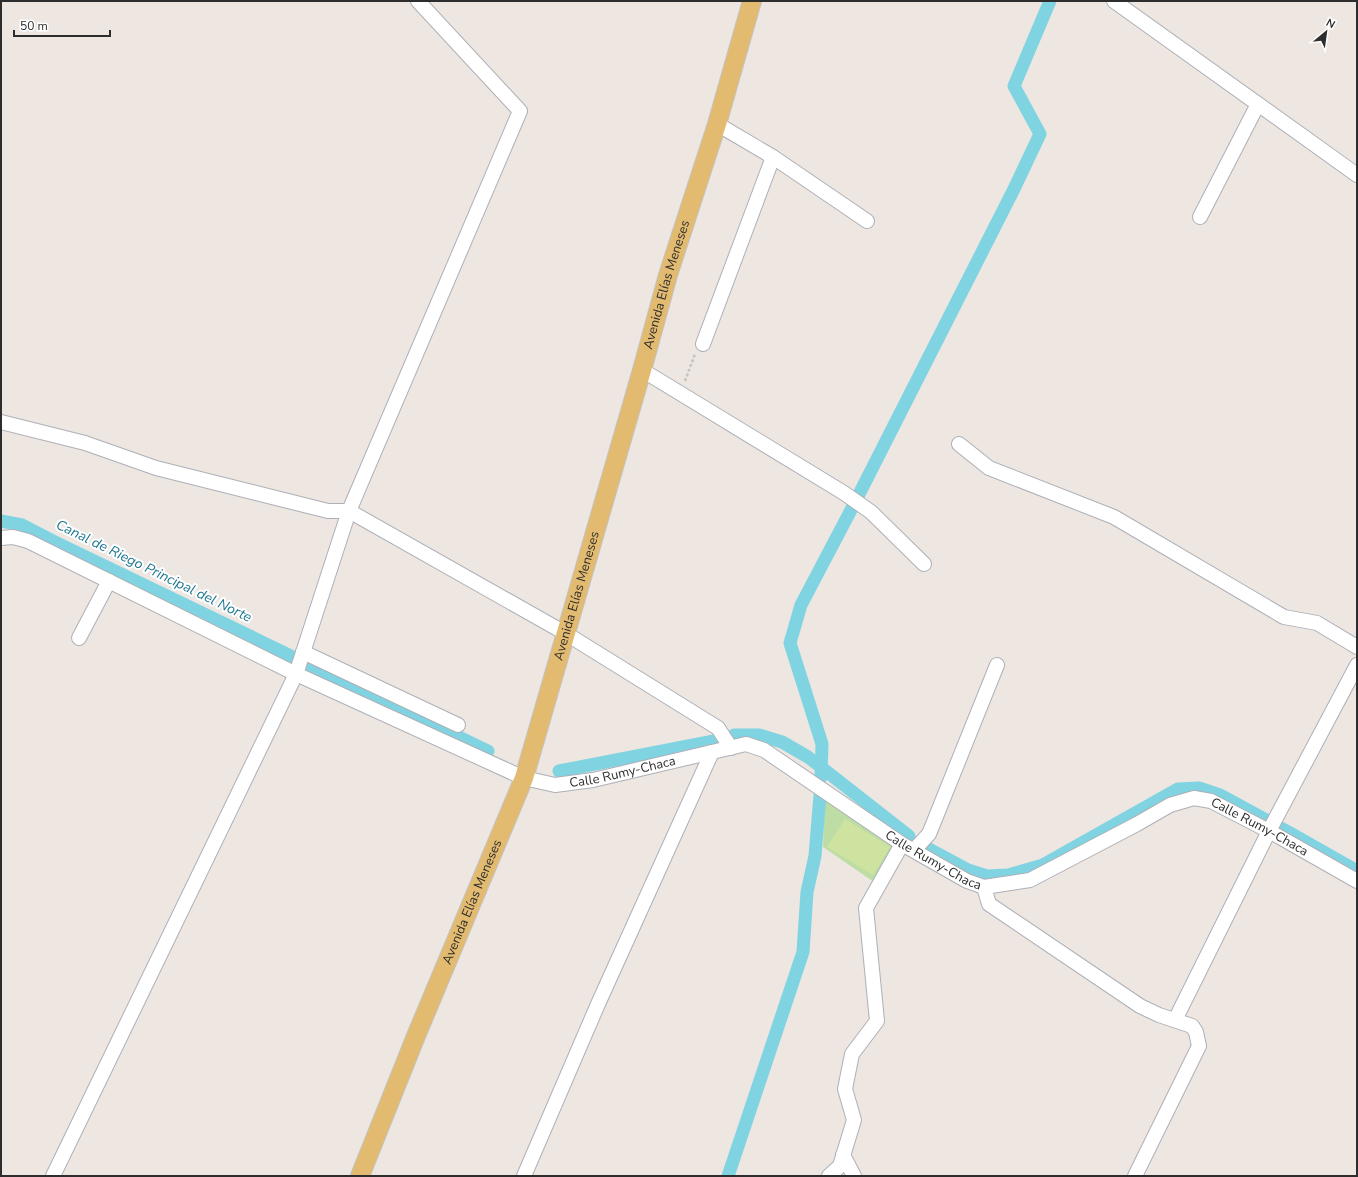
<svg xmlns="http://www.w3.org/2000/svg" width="1358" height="1177" font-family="'Nunito Sans',sans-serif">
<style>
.green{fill:#bedda4}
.pitch{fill:#cfe3a1}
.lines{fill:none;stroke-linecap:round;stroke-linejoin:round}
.canal{stroke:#80d4e2;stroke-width:13}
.minor-casing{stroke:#adb0b7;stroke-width:16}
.major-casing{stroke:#c4c4c4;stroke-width:20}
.path{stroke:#c4c4c4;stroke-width:2.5;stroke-dasharray:3 2;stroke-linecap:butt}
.minor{stroke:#fff;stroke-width:14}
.major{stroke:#e2ba70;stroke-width:18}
.labels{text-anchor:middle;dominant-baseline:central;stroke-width:4;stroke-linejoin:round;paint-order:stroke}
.street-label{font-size:13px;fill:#2d2d2d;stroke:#fff}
.water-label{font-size:14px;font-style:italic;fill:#1d7791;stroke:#fff}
</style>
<rect width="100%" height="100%" fill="#ede6e1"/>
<path class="green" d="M 825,799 L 895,846 L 874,882 L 823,847 Z"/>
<path class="pitch" d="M 845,819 L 890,847 L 873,875 L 827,847 Z"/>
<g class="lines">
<path class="canal" d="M 1,521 L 22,525 L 55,542 L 291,656
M 310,665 L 488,751
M 734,735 L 759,735 L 782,742 L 808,757 L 909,836
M 559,771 L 714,741
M 821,777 L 822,744 L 790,643 L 801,605 L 851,510 L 1014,189 L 1040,134 L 1014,86 L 1050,1
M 927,848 L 968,870 L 987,876 L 1008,875 L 1043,865 L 1178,789 L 1199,788 L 1220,795 L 1290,833 L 1357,871
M 728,1176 L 803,952 L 807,892 L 815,856 L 820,795"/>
<defs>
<g id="minor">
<path d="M 1114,1 L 1357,175"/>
<path d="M 717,124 L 773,157 L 867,221"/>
<path d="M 1200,217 L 1258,104"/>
<path d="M 703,344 L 773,157"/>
<path d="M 642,370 L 844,493 L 871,512 L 924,564"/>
<path d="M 1,422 L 85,443 L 156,468 L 328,511 L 349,511 L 565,633 L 718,728 L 731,748"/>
<path d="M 959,444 L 989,468 L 1114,517 L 1284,617 L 1317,623 L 1357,647"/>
<path id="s1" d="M 1,538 L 13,537 L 28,541 L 296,674 L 524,778 L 555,785 L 593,780 L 746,744 L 764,750 L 902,844 L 967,881 L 984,887 L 1030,880 L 1137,824 L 1170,805 L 1194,798 L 1211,801 L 1269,831 L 1357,881"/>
<path d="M 79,638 L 109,581"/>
<path d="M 303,652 L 458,725"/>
<path d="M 914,850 L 929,834 L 997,665"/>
<path d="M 984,887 L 989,904 L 1140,1006 L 1159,1015 L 1192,1026 L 1196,1032 L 1199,1046 L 1135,1176"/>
<path d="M 1175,1020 L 1269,831 L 1357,665"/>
<path d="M 843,1155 L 854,1176"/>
<path d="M 53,1176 L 296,674 L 349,511 L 520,111 L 418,1"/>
<path d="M 524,1176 L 598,1004 L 712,752"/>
<path d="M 829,1176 L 840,1166 L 854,1120 L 845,1089 L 852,1054 L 877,1021 L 866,908 L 902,844"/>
</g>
<g id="major">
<path id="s2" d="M 360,1176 L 416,1036 L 524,778 L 642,370 L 668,275 L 717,124 L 752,1"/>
</g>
</defs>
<use href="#minor" class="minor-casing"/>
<use href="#major" class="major-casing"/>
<path class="path" d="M 685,381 L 695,354"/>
<use href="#minor" class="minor"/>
<use href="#major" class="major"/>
</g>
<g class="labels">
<g class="street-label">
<text stroke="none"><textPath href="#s2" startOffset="944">Avenida Elías Meneses</textPath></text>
<text stroke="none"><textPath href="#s2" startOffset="620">Avenida Elías Meneses</textPath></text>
<text stroke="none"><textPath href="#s1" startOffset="678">Calle Rumy-Chaca</textPath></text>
<text stroke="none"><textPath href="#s1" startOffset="1386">Calle Rumy-Chaca</textPath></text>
<text stroke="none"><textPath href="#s1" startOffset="1026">Calle Rumy-Chaca</textPath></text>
<text stroke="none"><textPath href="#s2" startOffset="296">Avenida Elías Meneses</textPath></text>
</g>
<g class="water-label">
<text transform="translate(154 571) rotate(26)">Canal de Riego Principal del Norte</text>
</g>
</g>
<rect width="1358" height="1177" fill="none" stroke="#2d2d2d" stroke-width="4"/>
<g transform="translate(1326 32) rotate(29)" stroke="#ffffff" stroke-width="3" paint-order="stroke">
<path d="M0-3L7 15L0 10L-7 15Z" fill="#2d2d2d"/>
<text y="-6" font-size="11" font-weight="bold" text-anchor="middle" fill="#2d2d2d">N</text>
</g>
<path d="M14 30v6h96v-6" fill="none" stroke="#2d2d2d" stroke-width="2"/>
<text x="20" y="30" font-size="12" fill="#2d2d2d" stroke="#ffffff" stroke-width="3" paint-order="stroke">50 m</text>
</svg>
